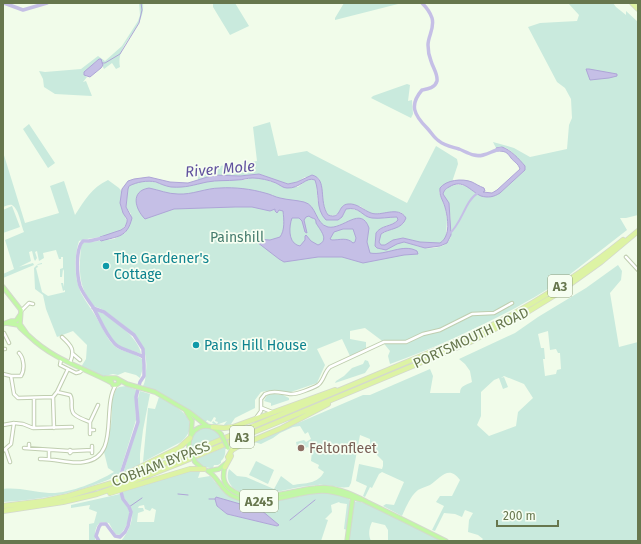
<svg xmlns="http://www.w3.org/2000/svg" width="641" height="544" font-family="'Fira Sans',sans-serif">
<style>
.green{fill:#c9eadd;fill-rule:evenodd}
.water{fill:#c5bfe6;stroke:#aea5d7;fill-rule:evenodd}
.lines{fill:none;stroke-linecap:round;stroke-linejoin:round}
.stream{stroke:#aea5d7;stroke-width:1}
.canal{stroke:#c5bfe6;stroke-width:2}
.river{stroke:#c5bfe6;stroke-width:3.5}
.minor-casing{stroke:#c0ceb0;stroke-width:4.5}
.major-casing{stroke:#d4d9cd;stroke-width:5.5}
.highway-casing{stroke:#d4d9cd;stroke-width:6}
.minor{stroke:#fff;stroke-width:2.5}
.major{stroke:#c2f7a6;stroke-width:3.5}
.highway{stroke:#ddf3a4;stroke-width:4.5}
.major-bridge-casing{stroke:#d4d9cd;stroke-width:5.5;stroke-linecap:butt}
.major-bridge{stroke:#c2f7a6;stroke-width:3.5}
.culture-dot{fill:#0f9aa8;stroke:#f6fef1;stroke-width:1.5}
.education-dot{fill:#8d6e63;stroke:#f6fef1;stroke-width:1.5}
.labels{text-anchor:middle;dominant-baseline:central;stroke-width:3.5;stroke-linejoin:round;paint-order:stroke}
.shield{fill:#f6fef1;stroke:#92a07f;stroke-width:1}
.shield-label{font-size:13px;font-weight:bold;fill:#67774e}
.park-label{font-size:14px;fill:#467c6e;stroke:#f6fef1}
.culture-label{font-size:14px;fill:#0d838f;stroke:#f6fef1;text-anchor:start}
.street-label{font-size:14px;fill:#67774e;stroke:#f6fef1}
.education-label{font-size:14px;fill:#785e54;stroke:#f6fef1;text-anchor:start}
.water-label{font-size:15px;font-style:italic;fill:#60519e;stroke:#f6fef1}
</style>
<rect width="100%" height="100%" fill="#f1fcea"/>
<path class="green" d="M 139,3 L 143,3 C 146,29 115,43 120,67 L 116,69 L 112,63 L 104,69 L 99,59 L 84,72 L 84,75 L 87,77 L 83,82 L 86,81 L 92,96 L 55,94 L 44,87 L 43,79 L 39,71 L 45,72 L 81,69 L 98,56 L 105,61 L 122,46 L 138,21 L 140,15 Z
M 213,3 L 235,3 L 249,26 L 230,35 L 213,7 Z
M 344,3 L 398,3 L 398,4 L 335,20 L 335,18 Z
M 568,3 L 613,3 L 616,7 L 626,15 L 626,11 L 638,22 L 638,215 L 626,218 L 620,218 L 627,230 L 564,279 C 558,281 556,284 551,287 C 540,294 528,301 517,307 C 476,329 434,348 390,364 L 388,356 L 390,351 L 381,340 L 365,328 L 350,331 L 350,339 L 366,342 L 366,348 L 350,356 L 342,339 L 317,349 L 325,365 L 317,383 L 288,393 C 278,389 271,390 261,392 L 255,400 L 255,408 L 235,418 L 231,424 L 223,426 L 227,421 L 216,425 L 212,423 L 213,421 L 217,424 L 218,422 L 215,421 L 216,418 L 214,417 L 211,422 L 207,420 L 206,422 L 209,423 L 207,424 L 198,418 L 203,420 L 161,394 L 143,386 C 146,380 145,377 146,371 C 149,346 135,334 117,320 C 107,313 105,309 93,306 C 78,286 79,271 81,247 L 83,243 L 114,239 L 125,233 L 131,214 L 126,207 L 128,189 L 129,186 C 140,180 152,180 163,185 L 220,180 L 245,180 L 251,178 L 263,179 L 279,184 L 298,187 C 303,183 308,177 315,180 C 318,187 316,194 318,202 C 319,207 322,212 324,218 L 342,217 L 346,209 L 348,208 L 360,211 L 371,218 L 397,217 L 398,220 C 392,227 381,225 376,233 L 375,246 C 384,255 393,242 403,242 C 409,242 415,246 421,247 C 431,250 448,248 451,236 C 451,234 450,230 450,227 C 451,215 450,204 443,194 C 445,185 457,183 465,186 C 470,188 473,191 477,194 L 500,193 L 525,170 C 521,163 511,147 502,147 C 500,147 498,148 496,148 L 493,142 L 514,148 L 530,157 L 567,149 L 569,125 L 572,118 L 571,99 L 565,88 L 557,82 L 528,27 L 540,23 L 577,21 L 579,15 Z
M 407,84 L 410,85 L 408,101 L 412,100 L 413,114 L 411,118 L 371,98 L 373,96 Z
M 270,122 L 278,156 L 307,151 L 310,153 L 407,203 L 436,146 L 457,159 L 458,164 L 452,182 L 443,185 L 439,192 L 445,207 L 447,219 L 446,236 C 444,240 442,243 437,244 L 420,242 L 403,238 L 393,240 L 385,245 L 381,245 L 379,242 C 379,240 379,237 380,235 C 381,233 399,227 404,223 L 403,214 L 400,212 L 374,214 L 368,212 L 360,206 L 342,208 C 338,214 336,217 328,215 C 320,204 323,191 319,178 L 305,177 L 297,182 L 288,184 L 259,174 L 240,176 L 214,175 L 198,180 L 197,169 L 257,161 L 253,127 Z
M 29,124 L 55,163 L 48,168 L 23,129 Z
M 3,152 L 25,223 L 59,213 L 50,186 L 64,181 L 75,215 C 85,200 91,188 108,180 L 119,188 L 122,192 L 120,203 L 127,222 C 120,239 94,236 79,241 C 74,257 74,278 81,293 C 86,303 94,312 99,322 C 104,330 109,343 117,348 C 126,353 133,352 142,359 L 143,368 L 140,378 L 136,375 L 125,372 L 118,375 L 113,374 L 105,376 L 99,376 L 81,367 L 86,359 L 87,345 L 73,331 L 57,337 L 46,309 L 43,295 L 35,289 L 34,268 L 38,264 L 42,263 L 42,264 L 37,265 L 38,267 L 36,268 L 42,292 L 48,296 L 65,292 L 65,290 L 63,291 L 61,283 L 63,283 L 64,287 L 64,271 L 63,269 L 62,277 L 60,277 L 60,269 L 63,268 L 63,257 L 61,257 L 61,259 L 59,259 L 56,250 L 43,253 L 44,258 L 39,261 L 37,251 L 35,252 L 37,258 L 35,261 L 34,259 L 32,251 L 29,252 L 31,261 L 19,267 L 33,263 L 34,265 L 3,278 L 3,274 L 14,269 L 5,240 L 24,232 C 21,225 19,209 12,205 C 10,204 6,206 3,207 Z
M 12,206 L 20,227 L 3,233 L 3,210 Z
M 618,265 L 622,271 L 621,280 L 610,293 L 619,347 L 638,342 L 638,541 L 481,541 L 483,539 L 478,535 L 468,532 L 469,520 L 473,513 L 465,510 L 462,517 L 455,514 L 444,513 L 435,531 L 432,530 L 444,506 L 436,502 L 440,496 L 452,496 L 460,480 C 449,464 440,478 430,485 C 426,487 421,488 418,490 C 411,495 405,509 402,516 L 383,506 L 386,504 L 394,505 L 404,482 L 382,472 L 379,474 L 372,488 L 370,487 L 365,497 L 363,496 L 367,486 L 356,481 L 359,464 L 382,469 L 383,466 L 383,461 L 377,455 L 376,451 L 361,449 L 362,446 L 370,446 L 370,439 L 360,435 L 351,483 L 349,487 C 339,489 328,484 318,485 C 296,486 275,494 254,495 C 239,495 223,485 229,469 L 237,476 L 246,477 L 274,489 L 281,476 L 293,485 C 305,483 318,484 324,472 L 318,468 L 319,465 L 311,461 L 312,451 L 308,447 L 298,451 L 296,442 L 304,440 L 306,442 L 311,439 L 308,432 L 305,434 L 300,426 L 293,427 L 280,433 L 273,438 L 261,444 L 254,442 L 363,395 L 370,395 L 430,369 L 433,376 L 430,393 L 460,393 C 460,385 467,385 472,382 L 470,371 L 465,364 L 459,359 L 515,333 L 538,317 L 586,288 ZM 548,331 L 550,350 L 556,349 L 558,353 L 560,353 L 561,369 L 557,370 L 556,374 L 545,376 L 543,359 L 545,359 L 544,348 L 541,348 L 538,334 ZM 504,376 L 524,384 L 533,398 L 518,412 L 516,426 L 489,436 L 477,425 L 481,416 L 481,392 L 494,380 L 499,378 L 503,389 L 508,387 L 504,377 L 501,378 Z
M 98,311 C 111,316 140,339 141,354 C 134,350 126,350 120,346 C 110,341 102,323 98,314 Z
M 365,360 L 368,361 L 370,366 L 365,373 L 335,383 L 336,381 L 344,376 L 352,368 L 363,364 Z
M 126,386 L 137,390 L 135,398 L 136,420 L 119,475 C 83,492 42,500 3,502 L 3,489 C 18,487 34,492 49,493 C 69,494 97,482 114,472 L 108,468 L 104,452 L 111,425 L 112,411 L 111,403 L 116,389 L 119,387 Z
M 140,391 L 150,394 L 143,430 L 140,454 L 140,465 L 123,474 L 139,421 L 138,398 Z
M 274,394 L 283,395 L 289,398 L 289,400 L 271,406 L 271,403 L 264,401 L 267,395 Z
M 159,397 C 178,407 204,421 181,442 L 143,462 L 148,408 L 155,409 Z
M 210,427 L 219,432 L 221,437 L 192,450 C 187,436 197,428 210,427 Z
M 225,447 C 226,452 225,458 221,461 L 221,463 L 218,465 L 214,465 L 213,468 C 205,468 199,466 196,459 Z
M 256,461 L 274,470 L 268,484 L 249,475 Z
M 195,471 L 200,472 L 198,478 L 210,476 C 217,483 220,491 229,496 C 253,511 292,496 319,493 C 329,492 339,496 349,498 L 351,504 L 347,530 L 344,529 L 347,504 L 340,503 L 339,502 L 331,505 L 332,512 L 325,519 L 328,520 L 321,541 L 121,541 C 128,532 136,518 130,506 C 127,500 124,500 122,492 L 186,472 ZM 216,497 L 261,510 L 279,525 L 277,526 L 227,514 L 217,506 L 215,499 ZM 144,505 L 145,509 L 150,511 L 152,508 L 156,510 L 154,522 L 137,522 L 138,513 L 144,511 L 143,508 L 138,508 L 139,506 Z
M 120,494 C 122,500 125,503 128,508 C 132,517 126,528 120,535 L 115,534 L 109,523 L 101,522 C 95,526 95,532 95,539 L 96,541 L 89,541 L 89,524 L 94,523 L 97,512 L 89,509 L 90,505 L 71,508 L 71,505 Z
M 358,501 L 374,507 L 443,541 L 388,541 L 388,530 L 385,525 L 372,522 C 369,528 368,535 371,541 L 348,541 L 354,504 L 354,502 Z"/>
<path class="water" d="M 99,59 L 101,59 L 103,65 L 101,68 L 90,77 L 84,75 L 84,72 Z
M 586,69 L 589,69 L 617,74 L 617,76 L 609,78 L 590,80 Z
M 502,147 C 511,150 519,159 525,166 L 525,170 L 500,193 C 494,197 488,198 481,196 C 470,191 463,178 449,187 C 445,189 444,191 443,194 L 449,203 L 451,235 L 447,243 L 440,246 L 425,248 L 404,242 L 397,244 L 386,250 L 377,248 L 375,246 L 376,233 C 381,225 392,227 398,220 L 397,217 C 389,217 380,219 372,218 C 362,217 360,206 346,209 L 342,217 L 338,220 L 326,220 C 315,209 320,193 315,180 C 306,176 300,189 287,188 C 283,188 280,185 276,183 C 269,180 260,178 252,178 C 247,178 243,180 237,180 C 227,181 217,180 207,182 C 193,185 186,188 171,187 C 165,186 161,184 156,182 C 147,180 137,182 129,186 L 128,189 L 126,207 L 132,218 C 127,238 118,236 101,241 L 99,239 L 100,237 L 121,230 L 125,227 L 127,222 L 127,219 L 123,213 L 120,203 L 122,189 L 128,181 L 134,179 L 149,177 L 170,182 L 188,183 L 214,175 L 240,176 L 259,174 L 288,184 L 297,182 L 312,175 C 328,179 318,201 328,215 C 342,220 337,205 348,204 C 357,203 363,210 371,213 C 381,217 398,205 406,218 C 402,230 389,228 381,234 L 379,242 L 381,245 L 385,245 L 393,240 L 403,238 L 420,242 L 440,243 C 451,236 448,218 445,207 C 443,200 439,196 440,188 C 446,180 462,178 472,182 C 476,184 479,186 484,188 L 485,191 L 483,192 L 492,193 L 497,190 L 520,169 C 518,163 514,162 511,158 C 507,152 505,151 497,151 L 496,148 Z
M 149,188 C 159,190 168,194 178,194 C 192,195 206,188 220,188 C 235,187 251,189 265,193 C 270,194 275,197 280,198 C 288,200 296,200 304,202 C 317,205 315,224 328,227 C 343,230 361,205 369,228 L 367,242 L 370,253 C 386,256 403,243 417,251 L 418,254 L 404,255 L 363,263 L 342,257 L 318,257 L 284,262 L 279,259 L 253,239 L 270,240 L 280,237 C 285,230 284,220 283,211 L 279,210 L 277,213 L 275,211 L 275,209 L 270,211 L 252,207 L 235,207 L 174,209 L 145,219 C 135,209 130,191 149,188 ZM 309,216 C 311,218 313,218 315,219 C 316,220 316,222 316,223 C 320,230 330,240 318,245 L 311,241 L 306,235 L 305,236 L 305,240 L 300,246 L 297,245 C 288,241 289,226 292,218 L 299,218 L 302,221 L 305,232 L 307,233 L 304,220 L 306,217 ZM 343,229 L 353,229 L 356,238 L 355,242 L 353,243 C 347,237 340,240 332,240 L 330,239 L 334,232 Z
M 216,497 L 261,510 L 279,525 L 277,526 L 227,514 L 217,506 L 215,499 Z"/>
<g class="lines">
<path class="stream" d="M 102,63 L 105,63 L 120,54 L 139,23 L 142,10 L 141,3
M 178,494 L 188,495
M 209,499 L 215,499
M 129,507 L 142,498
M 290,520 L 315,500"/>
<path class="canal" d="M 449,234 C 462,224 465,200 478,193"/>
<path class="river" d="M 4,3 L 23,10 L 47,3
M 422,3 C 426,7 430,12 432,18 C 435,28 428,36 428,45 C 428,50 429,56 431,61 C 433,68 438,74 437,81 C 435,88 428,89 422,90 C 409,105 414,115 427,128 C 431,132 434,138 439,141 C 445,146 453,147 459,149 C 464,151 469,154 474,155 C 484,158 492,150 501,149
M 103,238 L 89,241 L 83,241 C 75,249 77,276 80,286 C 83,294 88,300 93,307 C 100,319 105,334 115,344 C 121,350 135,352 143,357
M 93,308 L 104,312 L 134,335 L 143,349 L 144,365 L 144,376 L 140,382 L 136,397 L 138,422 L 122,471 L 119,485 L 123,499 L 129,507 L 131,512 L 128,526 L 125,532 L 120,537 L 115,536 L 106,524 L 101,524 L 99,527 L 96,536 L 99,541"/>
<defs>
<path id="minor" d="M 626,257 L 638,270
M 21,311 L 29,303 L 33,304
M 4,333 L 9,343
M 62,337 C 72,346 75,350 70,363
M 3,349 L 5,349
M 73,354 L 80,360
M 61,360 L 60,365 L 76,373 L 80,372 L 82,370
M 3,374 L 11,376 L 14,394 L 18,398 L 53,397
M 11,376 L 21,376 C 25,370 24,358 19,353
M 57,392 L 70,395 C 74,400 69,409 74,414 C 78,418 85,420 90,422
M 34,398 L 34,428
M 262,408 L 272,412
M 256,418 L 261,411 L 261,399 L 265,394 C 274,390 281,393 290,394 C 296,395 313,388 318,385 C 324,381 324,372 330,367 L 384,342 L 406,342 L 423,334 L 440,330 L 472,314 L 494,313 L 512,303
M 3,425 L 14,423 L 23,424 L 33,428 L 72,427
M 54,428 L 53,397 L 57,392 L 68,369
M 90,430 L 94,430
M 90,434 L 90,422 L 98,405
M 29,444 L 29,448
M 92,446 L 92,453
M 24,448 L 69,451
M 6,450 L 10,462
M 49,450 L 49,459
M 3,451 L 11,444 L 14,423
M 72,451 L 70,453 L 69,451 L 70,450 L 72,451 L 92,450
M 40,459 C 55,458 69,465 84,462 C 121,457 101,407 116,385"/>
<path id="major" d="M 3,287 L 21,310 L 20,324
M 6,323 L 18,325 C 21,330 25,332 29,336 C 54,360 82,367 112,383
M 3,324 L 11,321 L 16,321 L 20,315
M 20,324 L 27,334
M 105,378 L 116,378 L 127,384 L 155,392 L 189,412 L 207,426
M 111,381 L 113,385 L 116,385 L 119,383 L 118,380
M 186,411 L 192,421 L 191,435
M 189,448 C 187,428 208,418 221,434
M 195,462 L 203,469
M 225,466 C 223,474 222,482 229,488 C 250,507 290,490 315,488 C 323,487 331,487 339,490 C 349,493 358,497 367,502 C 394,515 420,528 446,541
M 208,471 C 219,478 221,491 233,496 C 261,509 293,492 321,491 C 336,490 349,498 363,500
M 209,471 L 219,469 L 225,464
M 347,541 L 353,496"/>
<path id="highway" d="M 632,3 L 638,9
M 213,427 L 224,428 L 233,427 L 335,390
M 228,457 L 232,450 L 237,447 L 282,428 L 328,404
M 225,467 L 231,456
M 114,480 L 179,448 L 190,438
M 110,493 L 190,469 L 204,469
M 3,506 L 44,501 L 68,496 L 129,478 L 474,334 C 527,309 577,277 623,240
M 3,511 L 63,502 L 97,494 L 129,483 L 180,463 L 470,342 L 529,311 L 555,295 L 601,262 L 638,231"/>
</defs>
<use href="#minor" class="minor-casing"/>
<use href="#major" class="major-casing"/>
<use href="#highway" class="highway-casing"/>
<use href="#minor" class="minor"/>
<use href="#major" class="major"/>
<use href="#highway" class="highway"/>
<defs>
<path id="major-bridge" d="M 221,434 L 228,448
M 189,448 L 195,462"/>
</defs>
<use href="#major-bridge" class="major-bridge-casing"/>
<use href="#major-bridge" class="major-bridge"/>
</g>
<g class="culture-dot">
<circle cx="106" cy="266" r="4"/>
<circle cx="196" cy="345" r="4"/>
</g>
<circle class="education-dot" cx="301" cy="448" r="4"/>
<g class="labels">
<g class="shield">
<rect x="548" y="275" width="24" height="22" rx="3"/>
<rect x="230" y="426" width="24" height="22" rx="3"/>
<rect x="240" y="490" width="38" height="22" rx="3"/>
</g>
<g class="shield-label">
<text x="560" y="286">A3</text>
<text x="242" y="437">A3</text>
<text x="259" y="501">A245</text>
</g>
<g class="park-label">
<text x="237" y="237">Painshill</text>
</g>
<g class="culture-label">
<text x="114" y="258">The Gardener's<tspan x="114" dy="16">Cottage</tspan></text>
<text x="204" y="345">Pains Hill House</text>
</g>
<g class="street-label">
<text transform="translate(471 338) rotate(-25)">PORTSMOUTH ROAD</text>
<text transform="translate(161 464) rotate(-21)">COBHAM BYPASS</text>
</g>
<g class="education-label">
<text x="309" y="448">Feltonfleet</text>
</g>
<g class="water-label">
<text transform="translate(220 169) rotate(-5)">River Mole</text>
</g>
</g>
<rect width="641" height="544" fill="none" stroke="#67774e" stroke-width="8"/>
<path d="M497 520v6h61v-6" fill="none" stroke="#67774e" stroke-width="2"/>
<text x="503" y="520" font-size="12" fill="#67774e" stroke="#f6fef1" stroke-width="3" paint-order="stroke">200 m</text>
</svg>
